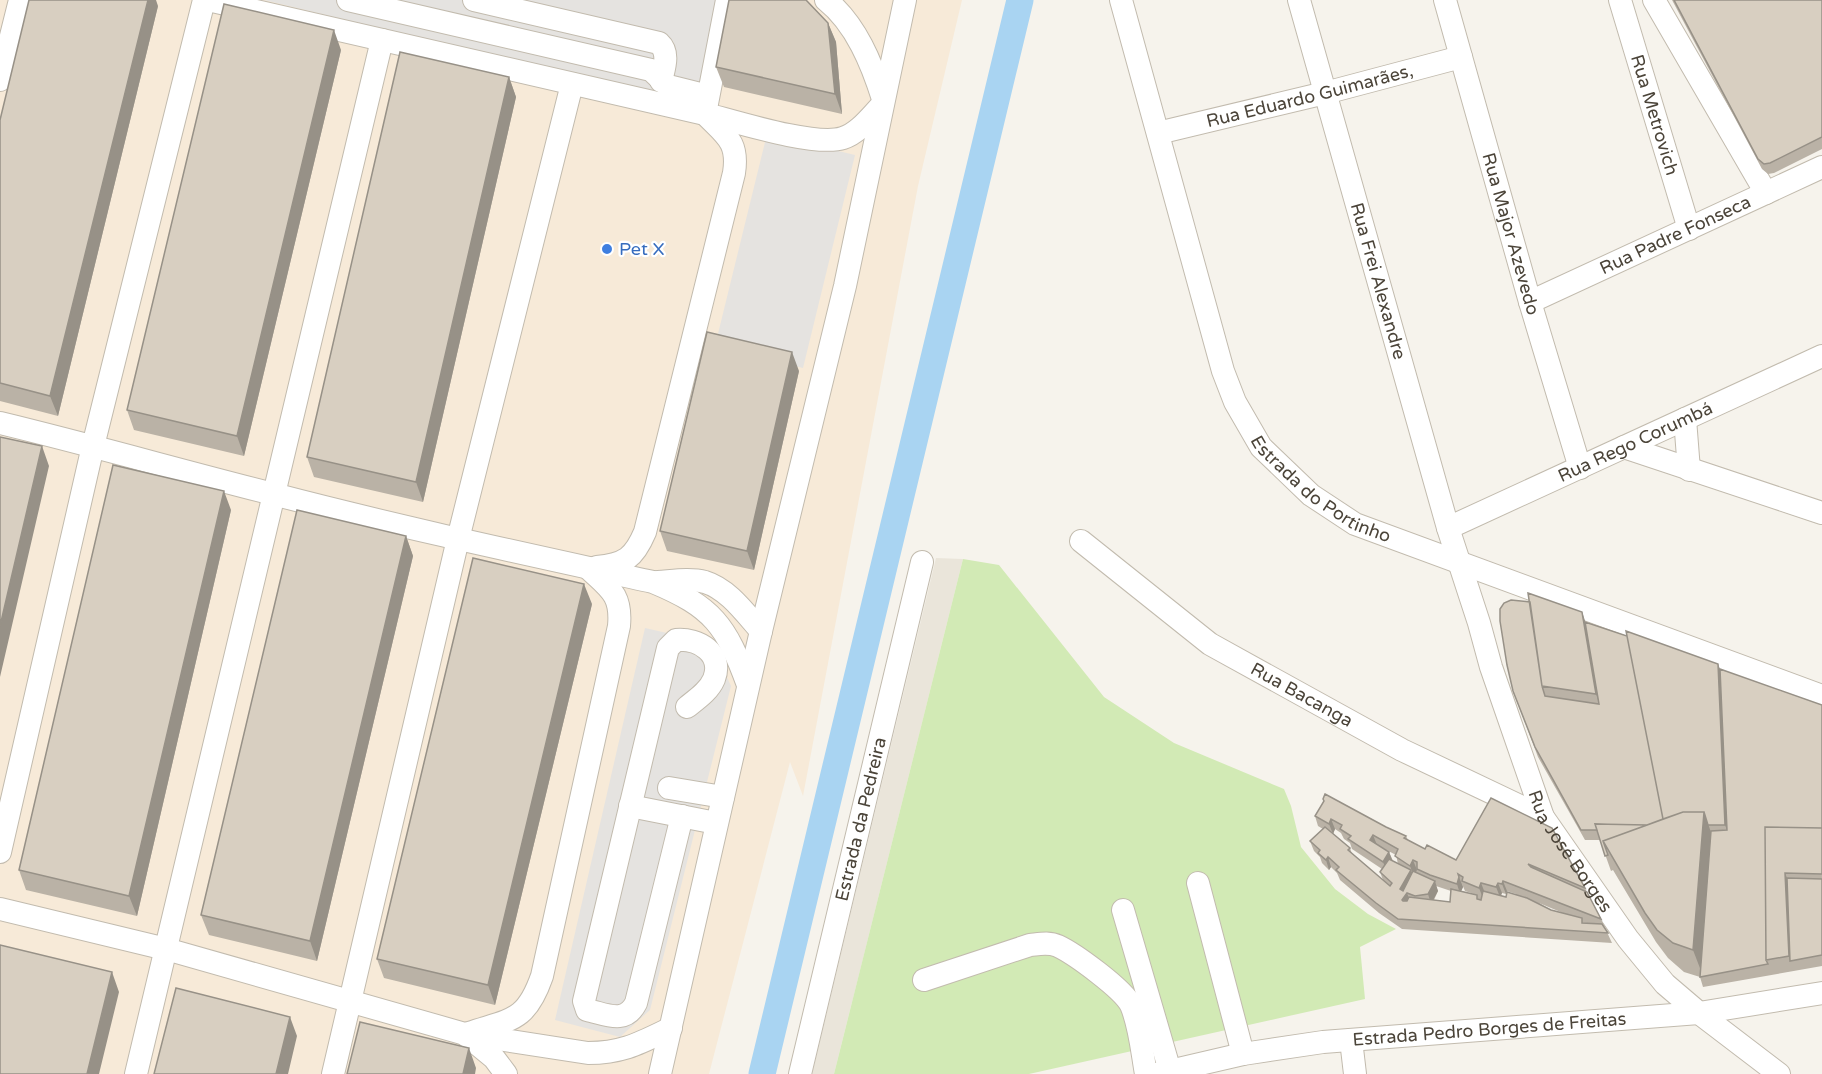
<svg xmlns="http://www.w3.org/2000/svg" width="1822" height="1074" font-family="'Varela Round',sans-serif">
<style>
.residential{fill:#eae5da}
.commercial{fill:#f7ead8}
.green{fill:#d2eab5}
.parking{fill:#e5e3e0}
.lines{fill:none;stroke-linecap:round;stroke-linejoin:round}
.river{stroke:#a9d4f2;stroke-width:27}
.minor-casing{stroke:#c2bbae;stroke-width:24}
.minor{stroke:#fff;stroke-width:22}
.wall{fill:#bab2a6;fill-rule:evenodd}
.shaded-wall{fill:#979187}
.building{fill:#d8cfc1;stroke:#979187;stroke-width:1.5}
.shop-dot{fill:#3f7fe0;stroke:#fff;stroke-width:2}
.labels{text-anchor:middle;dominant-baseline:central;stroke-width:4.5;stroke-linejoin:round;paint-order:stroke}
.street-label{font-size:18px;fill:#4b4439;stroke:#fff}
.shop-label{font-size:18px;fill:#366cbe;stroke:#fff;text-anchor:start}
</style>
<rect width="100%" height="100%" fill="#f6f3ec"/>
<path class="residential" d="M 936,558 L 963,559 L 834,1074 L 812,1074 Z"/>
<path class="commercial" d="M 0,0 L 962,0 L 918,186 L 803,796 L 790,762 L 709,1074 L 0,1074 Z"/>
<path class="green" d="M 963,559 L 999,565 L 1104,697 L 1174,743 L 1284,789 L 1291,806 L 1301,847 L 1335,889 L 1368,914 L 1396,929 L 1360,947 L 1365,999 L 1029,1074 L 834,1074 Z"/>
<path class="parking" d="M 264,0 L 737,0 L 712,109 Z
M 767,134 L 855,155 L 803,368 L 715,346 Z
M 645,628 L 711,643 L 731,686 L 650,1010 L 620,1037 L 555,1020 Z"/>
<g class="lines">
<path class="river" d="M 762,1074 L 1020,0"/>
<defs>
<g id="minor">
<path d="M 208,0 L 705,114 L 727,0"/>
<path d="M 348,0 L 651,70 L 668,86 L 708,96"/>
<path d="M 474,0 L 659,43 C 670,53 664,68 661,81"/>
<path d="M 826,0 C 856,24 872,64 883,99"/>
<path id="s1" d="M 1121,0 L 1223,371 L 1235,402 L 1261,447 L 1311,495 L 1355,524 L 1822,696"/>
<path id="s2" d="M 1299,0 L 1448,528 L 1479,623 L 1491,667 L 1543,817 L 1628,939 L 1665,984 L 1699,1013 L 1779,1074"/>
<path id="s3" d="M 1445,0 L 1530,302 L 1580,468"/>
<path id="s4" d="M 1620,0 L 1689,229"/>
<path d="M 1654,0 L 1766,193"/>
<path d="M 0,80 L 20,0"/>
<path d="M 706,114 C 737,122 816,147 843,138 C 859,133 871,116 882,105"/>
<path id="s5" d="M 1158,133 L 1325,93 L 1461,57"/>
<path id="s6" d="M 1530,302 L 1822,167"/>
<path d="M 1685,419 L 1689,470"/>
<path d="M 0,423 C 91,445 182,471 273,494 C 399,527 526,554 653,582 C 713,607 726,625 748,685"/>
<path d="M 1624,447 L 1822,513"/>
<path id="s7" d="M 1448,528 L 1822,356"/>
<path id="s8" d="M 1081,541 L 1210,644 L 1402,750 L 1543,817"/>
<path d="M 597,567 C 625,564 634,558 645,532 L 734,173 C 739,141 725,135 705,114"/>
<path d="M 658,582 C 673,581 690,578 705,582 C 728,589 745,613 761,631"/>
<path d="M 669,788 L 723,797"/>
<path d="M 630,806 L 716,823"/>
<path d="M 682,816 L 636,1003 C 625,1025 606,1014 587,1010 L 584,1001 L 668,648 L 676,640 C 698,638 724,653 714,679 C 709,691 697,699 687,707"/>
<path d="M 0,852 L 93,446 L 204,0"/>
<path d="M 1198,883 L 1243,1054"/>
<path d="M 0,909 L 166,949 L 465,1034 L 588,1053 C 623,1053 640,1043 671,1028"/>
<path d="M 1123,910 L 1170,1071"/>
<path d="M 924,980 L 1030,945 C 1040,944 1049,942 1058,946 C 1075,954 1123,989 1131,1005 C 1140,1026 1142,1052 1146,1074"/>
<path d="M 469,1033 C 511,1019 526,1022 542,976 L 619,626 C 622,594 609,588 588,568"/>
<path d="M 466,1035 L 494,1058 L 506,1074"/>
<path d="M 1351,1040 L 1355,1074"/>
<path d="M 136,1074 L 382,40"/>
<path d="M 333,1074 L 458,539 L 572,84"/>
<path d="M 660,1074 L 761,631 L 845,286 L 905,0"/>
<path id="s9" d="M 800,1074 L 922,562"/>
<path id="s10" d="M 1157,1074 L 1243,1054 L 1323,1042 L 1699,1013 L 1822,993"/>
</g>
</defs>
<use href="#minor" class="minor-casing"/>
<use href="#minor" class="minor"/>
</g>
<path class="wall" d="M 1672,0 L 1822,0 L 1822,149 L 1774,173 L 1768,174 L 1762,169 Z
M 158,6 L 58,416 L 0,401 L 0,120 Z
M 828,23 L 836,42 L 842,114 L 724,87 L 716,67 Z
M 341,50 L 244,456 L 134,430 L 127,410 Z
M 509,77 L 516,97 L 423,502 L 314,477 L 307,457 Z
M 799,371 L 754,570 L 667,551 L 660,531 Z
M 231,510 L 137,916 L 26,890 L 19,870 Z
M 406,536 L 413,556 L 317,961 L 209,935 L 201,915 Z
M 592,604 L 495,1005 L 384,978 L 377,959 Z
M 1585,622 L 1822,705 L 1822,966 L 1703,987 L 1700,977 L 1684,972 L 1668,958 L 1656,942 L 1613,870 L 1611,871 L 1600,840 L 1585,840 L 1538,757 L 1513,691 Z
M 1491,798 L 1585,888 L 1601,919 L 1612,943 L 1402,929 L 1379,913 L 1340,880 L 1337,873 L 1331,867 L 1329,870 L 1322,863 L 1320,857 L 1314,851 L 1310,841 L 1323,829 L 1318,826 L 1315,816 L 1324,802 L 1323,799 L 1406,836 L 1408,840 L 1425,849 L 1456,860 ZM 1335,829 L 1341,833 L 1344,839 L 1350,843 L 1352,849 L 1382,869 L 1380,872 L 1383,880 L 1352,854 L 1350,848 L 1333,834 ZM 1377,845 L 1396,855 L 1398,864 L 1393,861 L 1389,852 ZM 1462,884 L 1465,891 L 1474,894 L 1461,891 L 1463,887 ZM 1436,886 L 1451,891 L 1450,902 L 1434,900 L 1438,891 ZM 1507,891 L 1516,894 L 1506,897 L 1501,896 L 1502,893 L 1506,894 ZM 1539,903 L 1563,913 L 1551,910 Z"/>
<path class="shaded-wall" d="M 148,0 L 156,0 L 158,6 L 58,416 L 50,396 Z
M 828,23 L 836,42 L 842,114 L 835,94 Z
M 334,30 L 341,50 L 244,456 L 237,436 Z
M 509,77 L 516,97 L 423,502 L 416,482 Z
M 792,352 L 799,371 L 754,570 L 747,551 Z
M 42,446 L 49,466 L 0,677 L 0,626 Z
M 224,491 L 231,510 L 137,916 L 129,896 Z
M 406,536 L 413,556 L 317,961 L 310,941 Z
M 584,584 L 592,604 L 495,1005 L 488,985 Z
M 1582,612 L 1589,632 L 1603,714 L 1596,694 Z
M 1718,664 L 1724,679 L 1731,840 L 1725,825 Z
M 1704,812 L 1714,841 L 1703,976 L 1693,950 Z
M 1331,819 L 1335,829 L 1333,834 L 1329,824 Z
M 1373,835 L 1377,845 L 1370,840 Z
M 1389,852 L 1393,862 L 1387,872 L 1383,862 Z
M 1328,857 L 1331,867 L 1329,870 L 1326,860 Z
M 1413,860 L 1417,870 L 1414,876 L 1410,866 Z
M 1411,870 L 1415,880 L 1407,893 L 1411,903 L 1402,900 L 1400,889 Z
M 1785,873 L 1791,888 L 1790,961 L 1789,956 Z
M 1459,877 L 1463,887 L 1460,894 L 1457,884 Z
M 1435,881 L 1438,891 L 1431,904 L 1428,894 Z
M 1503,881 L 1507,891 L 1506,894 L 1502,884 Z
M 1481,883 L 1485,893 L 1483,898 L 1479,888 Z
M 1498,883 L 1502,893 L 1500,897 L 1496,887 Z
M 112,972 L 119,992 L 99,1074 L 87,1074 Z
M 290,1017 L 297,1036 L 288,1074 L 276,1074 Z
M 469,1048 L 476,1068 L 475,1074 L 463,1074 Z"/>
<path class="building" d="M 29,0 L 148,0 L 50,396 L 0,383 L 0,120 Z
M 729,0 L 806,0 L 828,23 L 835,94 L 716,67 Z
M 1674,0 L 1822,0 L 1822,137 L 1770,163 L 1764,164 L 1758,159 Z
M 224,4 L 334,30 L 237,436 L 127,410 Z
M 400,52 L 509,77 L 416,482 L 307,457 Z
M 707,332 L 792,352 L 747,551 L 660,531 Z
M 0,437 L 42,446 L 0,626 Z
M 113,465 L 224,491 L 129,896 L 19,870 Z
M 297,510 L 406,536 L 310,941 L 201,915 Z
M 473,558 L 584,584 L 488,985 L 377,959 Z
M 1528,593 L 1582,612 L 1596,694 L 1542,686 Z
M 1511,600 L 1530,602 L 1542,686 L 1545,696 L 1599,704 L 1585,622 L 1627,636 L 1663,819 L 1647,825 L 1595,824 L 1597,830 L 1581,830 L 1535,747 L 1513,691 L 1507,665 L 1500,621 L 1500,609 L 1504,603 Z
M 1626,631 L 1718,664 L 1725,825 L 1708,825 L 1704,812 L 1683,812 L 1663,819 Z
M 1720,669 L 1822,705 L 1822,828 L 1765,827 L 1766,960 L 1768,964 L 1700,977 L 1711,831 L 1727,830 Z
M 1325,794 L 1386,827 L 1406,836 L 1404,838 L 1425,849 L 1427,845 L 1456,860 L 1491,798 L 1552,828 L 1585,888 L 1528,864 L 1531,867 L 1587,892 L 1601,919 L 1503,881 L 1502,884 L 1498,883 L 1496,887 L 1481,883 L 1479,888 L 1462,881 L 1463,877 L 1458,874 L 1459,877 L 1457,884 L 1430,875 L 1417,869 L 1417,862 L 1413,860 L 1410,866 L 1395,856 L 1398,849 L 1373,835 L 1370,840 L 1389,852 L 1383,862 L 1348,839 L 1351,836 L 1340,829 L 1342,825 L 1331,819 L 1329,824 L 1315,816 L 1324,801 L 1323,799 Z
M 1683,812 L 1704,812 L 1693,950 L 1673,943 L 1657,930 L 1645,913 L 1603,841 Z
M 1595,824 L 1647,825 L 1603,841 L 1608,855 L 1605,856 Z
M 1325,827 L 1350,848 L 1348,850 L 1390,886 L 1392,883 L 1380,872 L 1389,859 L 1411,870 L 1400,889 L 1403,891 L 1413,871 L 1435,881 L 1428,894 L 1415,896 L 1407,893 L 1402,900 L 1403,901 L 1407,901 L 1409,897 L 1450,902 L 1451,889 L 1477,895 L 1477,899 L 1481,900 L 1483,891 L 1506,897 L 1507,892 L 1527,898 L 1551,910 L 1582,918 L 1582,923 L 1602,924 L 1608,933 L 1398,919 L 1376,903 L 1336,870 L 1339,867 L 1328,857 L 1326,860 L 1318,853 L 1320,850 L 1310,841 Z
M 1765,827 L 1822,828 L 1822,874 L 1785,873 L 1789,956 L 1766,960 Z
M 1787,878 L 1822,879 L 1822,955 L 1790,961 Z
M 0,945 L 112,972 L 87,1074 L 0,1074 Z
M 176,988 L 290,1017 L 276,1074 L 154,1074 Z
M 360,1022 L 469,1048 L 463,1074 L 347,1074 Z"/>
<circle class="shop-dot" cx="607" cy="249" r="6"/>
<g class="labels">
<g class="street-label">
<text stroke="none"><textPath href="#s5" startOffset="156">Rua Eduardo Guimarães,</textPath></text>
<text stroke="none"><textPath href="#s4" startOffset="120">Rua Metrovich</textPath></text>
<text stroke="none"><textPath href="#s3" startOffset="243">Rua Major Azevedo</textPath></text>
<text stroke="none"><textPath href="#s6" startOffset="160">Rua Padre Fonseca</textPath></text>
<text stroke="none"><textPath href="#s2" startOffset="292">Rua Frei Alexandre</textPath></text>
<text stroke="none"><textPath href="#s7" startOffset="206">Rua Rego Corumbá</textPath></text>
<text stroke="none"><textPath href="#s1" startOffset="544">Estrada do Portinho</textPath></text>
<text stroke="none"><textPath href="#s8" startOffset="270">Rua Bacanga</textPath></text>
<text stroke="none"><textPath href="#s9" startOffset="262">Estrada da Pedreira</textPath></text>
<text stroke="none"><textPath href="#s2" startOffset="896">Rua José Borges</textPath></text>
<text stroke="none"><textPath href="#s10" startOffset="336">Estrada Pedro Borges de Freitas</textPath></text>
</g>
<g class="shop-label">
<text x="619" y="249">Pet X</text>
</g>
</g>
</svg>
